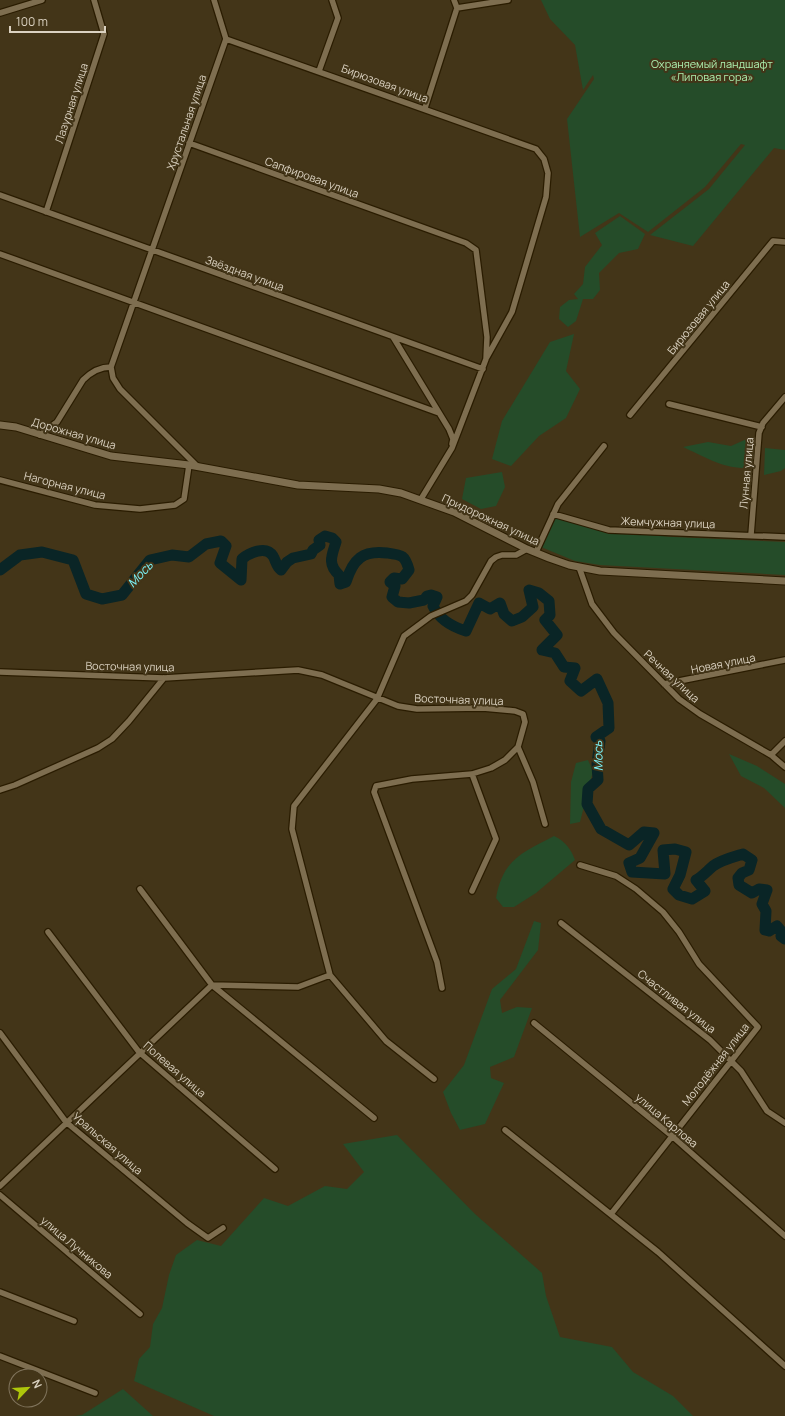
<svg xmlns="http://www.w3.org/2000/svg" width="785" height="1416" font-family="Manrope,sans-serif">
<style>
.green{fill:#254c29}
.lines{fill:none;stroke-linecap:round;stroke-linejoin:round}
.river{stroke:#0a2526;stroke-width:11}
.minor-casing{stroke:#2a1c00;stroke-width:8}
.tertiary-casing{stroke:#2a1c00;stroke-width:9}
.minor{stroke:#7e6e50;stroke-width:5.5}
.tertiary{stroke:#7e6e50;stroke-width:7}
.labels{text-anchor:middle;dominant-baseline:central;stroke-width:4;stroke-linejoin:round;paint-order:stroke}
.park-label{font-size:11px;fill:#abefaf;stroke:#433518}
.street-label{font-size:11px;fill:#dbd2c1;stroke:#433518}
.water-label{font-size:12px;font-style:italic;fill:#7cf7fd;stroke:#433518}
</style>
<rect width="100%" height="100%" fill="#433518"/>
<path class="green" d="M 541,0 L 785,0 L 785,150 L 774,148 L 693,246 L 650,235 L 709,189 L 745,145 L 741,144 L 705,187 L 648,232 L 619,213 L 580,237 L 567,119 L 594,79 L 593,75 L 583,90 L 575,45 L 550,19 Z
M 620,216 L 645,234 L 638,249 L 619,253 L 599,273 L 600,290 L 593,299 L 583,299 L 576,321 L 568,327 L 559,319 L 560,307 L 569,300 L 578,299 L 574,294 L 583,284 L 585,267 L 602,245 L 595,233 Z
M 574,334 L 566,371 L 580,389 L 566,418 L 539,436 L 511,466 L 492,459 L 502,421 L 550,342 Z
M 749,438 L 755,449 L 752,467 C 729,472 703,456 683,447 L 708,442 L 731,446 Z
M 765,448 L 785,450 L 785,468 L 781,471 L 764,475 Z
M 502,472 L 505,487 L 496,506 L 481,509 L 462,499 L 466,478 Z
M 554,518 L 563,518 L 600,531 L 674,537 L 785,542 L 785,575 L 600,565 L 575,561 L 541,547 Z
M 729,754 L 757,766 L 785,784 L 785,808 L 764,788 L 741,776 Z
M 588,760 L 593,771 L 580,822 L 570,824 L 571,782 L 576,763 Z
M 554,836 C 565,841 571,849 575,860 L 536,893 L 514,907 L 503,907 L 496,898 C 503,859 522,853 554,836 Z
M 534,921 L 541,923 L 538,950 L 500,1000 L 502,1013 L 517,1007 L 532,1008 L 514,1057 L 490,1067 L 491,1078 L 504,1083 L 485,1124 L 460,1130 L 451,1113 L 443,1092 L 464,1065 L 492,989 L 516,969 Z
M 397,1135 L 475,1214 L 542,1273 L 546,1296 L 560,1337 L 612,1347 L 633,1372 L 673,1396 L 693,1416 L 214,1416 L 134,1381 L 139,1359 L 150,1347 L 153,1324 L 162,1308 L 169,1275 L 176,1255 L 197,1240 L 221,1246 L 264,1198 L 288,1206 L 325,1186 L 347,1189 L 364,1172 L 343,1144 Z
M 123,1389 L 153,1416 L 75,1416 L 82,1415 Z"/>
<g class="lines">
<path class="river" d="M 0,570 L 20,555 L 42,552 L 73,560 L 86,594 L 102,599 L 122,595 L 150,560 L 172,555 L 189,557 L 206,544 L 221,541 L 226,546 L 220,563 L 241,580 L 242,559 C 249,553 266,545 273,556 C 276,561 276,566 281,570 L 287,562 L 293,558 L 311,554 L 313,550 L 320,545 L 319,540 L 325,536 L 332,538 L 336,542 C 332,555 327,564 339,575 L 340,584 L 346,582 C 353,559 363,550 387,553 C 402,555 405,555 409,570 L 402,579 L 394,578 L 390,582 L 395,586 L 392,597 L 398,602 L 409,603 L 424,600 L 427,596 L 431,595 L 437,597 L 433,606 C 439,619 453,627 466,631 L 479,603 L 490,609 L 500,603 L 504,614 L 512,621 L 522,617 L 533,607 L 529,590 L 539,593 L 549,601 L 550,615 L 545,620 L 557,635 L 542,650 L 555,653 L 564,667 L 575,668 L 570,681 L 581,691 L 597,679 L 608,703 L 609,728 L 596,737 L 600,741 L 597,764 L 598,780 L 588,789 L 587,804 L 601,829 L 629,845 L 644,832 L 654,833 L 640,858 L 629,863 L 632,872 L 665,874 L 663,850 L 675,849 L 686,852 L 680,875 L 673,889 L 679,895 L 692,899 L 705,891 L 696,880 C 703,876 707,871 713,866 C 721,860 733,857 743,854 L 752,860 L 749,870 L 742,873 L 738,878 L 739,885 L 752,893 L 759,889 L 767,890 L 762,904 L 766,911 L 765,930 L 769,931 L 777,926 L 782,932 L 781,936 L 785,939"/>
<defs>
<path id="minor" d="M 457,8 L 508,0
M 0,13 L 42,0
M 226,39 L 536,149 L 544,159 L 548,173 L 546,197 L 512,312 L 487,357
M 319,71 L 338,18 L 332,0
M 425,108 L 457,8 L 454,0
M 189,143 L 466,243 L 476,250 L 487,337 L 486,359 L 452,448 L 421,499
M 0,195 L 483,369
M 46,212 L 104,34 L 94,0
M 0,254 L 439,413
M 393,337 L 449,429 L 453,439 L 452,444
M 669,404 L 762,427
M 630,415 L 773,241 L 785,242
M 40,435 L 57,422 L 83,380 C 91,372 99,367 111,367
M 198,467 L 120,389 L 113,378 L 111,367 L 226,39 L 214,0
M 0,480 L 95,505 L 140,509 L 175,505 L 184,499 L 189,465
M 553,514 L 609,530 L 785,537
M 751,535 L 759,433 L 763,423 L 785,397
M 536,552 L 558,504 L 604,446
M 579,567 L 592,604 L 614,633 L 679,699 L 700,714 L 771,755 L 785,767
M 0,672 L 164,678 L 298,670 L 322,675 L 398,706 L 417,709 L 483,708 L 515,711 L 523,714 L 525,722 L 518,747 L 505,760 L 491,768 L 472,774 L 412,779 L 376,786 L 374,792 L 437,962 L 442,988
M 664,684 L 785,660
M 518,747 L 533,782 L 545,824
M 771,755 L 785,741
M 0,790 L 15,785 L 98,748 L 112,739 L 129,721 L 164,678
M 580,865 L 616,876 L 636,889 L 663,912 L 679,932 L 699,964 L 758,1027 L 611,1214
M 140,889 L 212,985 L 374,1118
M 472,891 L 496,839 L 472,774
M 561,923 L 710,1040 L 741,1071 L 767,1111 L 785,1123
M 48,932 L 139,1052 L 275,1169
M 534,1023 L 672,1136 L 785,1236
M 0,1033 L 66,1122 L 187,1223 L 208,1238 L 223,1228
M 434,1079 L 386,1041 L 330,975 L 292,829 L 294,806 L 377,699 L 404,636 L 431,616 L 466,601 L 472,595 L 491,561 L 496,557 L 502,555 L 516,555 L 527,549
M 505,1130 L 658,1252 L 785,1366
M 0,1186 L 212,985 L 298,987 L 330,975
M 0,1195 L 140,1314
M 0,1292 L 74,1321
M 0,1356 L 95,1393"/>
<path id="tertiary" d="M 0,425 L 16,427 L 111,456 L 189,465 L 298,485 L 379,489 L 401,493 L 454,512 L 527,549 L 549,558 L 569,565 L 600,571 L 785,581"/>
</defs>
<use href="#minor" class="minor-casing"/>
<use href="#tertiary" class="tertiary-casing"/>
<use href="#minor" class="minor"/>
<use href="#tertiary" class="tertiary"/>
</g>
<g class="labels">
<g class="park-label">
<text x="712" y="63">Охраняемый ландшафт<tspan x="712" dy="13">«Липовая гора»</tspan></text>
</g>
<g class="street-label">
<text transform="translate(385 83) rotate(20)">Бирюзовая улица</text>
<text transform="translate(71 103) rotate(-72)">Лазурная улица</text>
<text transform="translate(186 122) rotate(-71)">Хрустальная улица</text>
<text transform="translate(312 177) rotate(20)">Сапфировая улица</text>
<text transform="translate(245 273) rotate(20)">Звёздная улица</text>
<text transform="translate(698 317) rotate(-51)">Бирюзовая улица</text>
<text transform="translate(74 433) rotate(16)">Дорожная улица</text>
<text transform="translate(746 473) rotate(-85)">Лунная улица</text>
<text transform="translate(65 485) rotate(14)">Нагорная улица</text>
<text transform="translate(491 519) rotate(25)">Придорожная улица</text>
<text transform="translate(668 522) rotate(2)">Жемчужная улица</text>
<text transform="translate(723 663) rotate(-11)">Новая улица</text>
<text transform="translate(130 666) rotate(1)">Восточная улица</text>
<text transform="translate(672 676) rotate(43)">Речная улица</text>
<text transform="translate(459 699) rotate(2)">Восточная улица</text>
<text transform="translate(677 1001) rotate(38)">Счастливая улица</text>
<text transform="translate(715 1064) rotate(-52)">Молодёжная улица</text>
<text transform="translate(175 1069) rotate(41)">Полевая улица</text>
<text transform="translate(667 1120) rotate(40)">улица Карлова</text>
<text transform="translate(108 1143) rotate(41)">Уральская улица</text>
<text transform="translate(77 1247) rotate(40)">улица Лучникова</text>
</g>
<g class="water-label">
<text transform="translate(140 574) rotate(-47)">Мось</text>
<text transform="translate(598 756) rotate(-91)">Мось</text>
</g>
</g>
<g transform="translate(28 1388) rotate(65)"><circle r="19" fill="#433518" stroke="#80745c"/>
<path d="M0-3L7 15L0 10L-7 15Z" fill="#aec60b"/>
<text y="-6" font-size="11" font-weight="bold" text-anchor="middle" fill="#dbd2c1">N</text>
</g>
<path d="M10 26v6h95v-6" fill="none" stroke="#dbd2c1" stroke-width="2"/>
<text x="16" y="26" font-size="12" fill="#dbd2c1" stroke="#433518" stroke-width="3" paint-order="stroke">100 m</text>
</svg>
